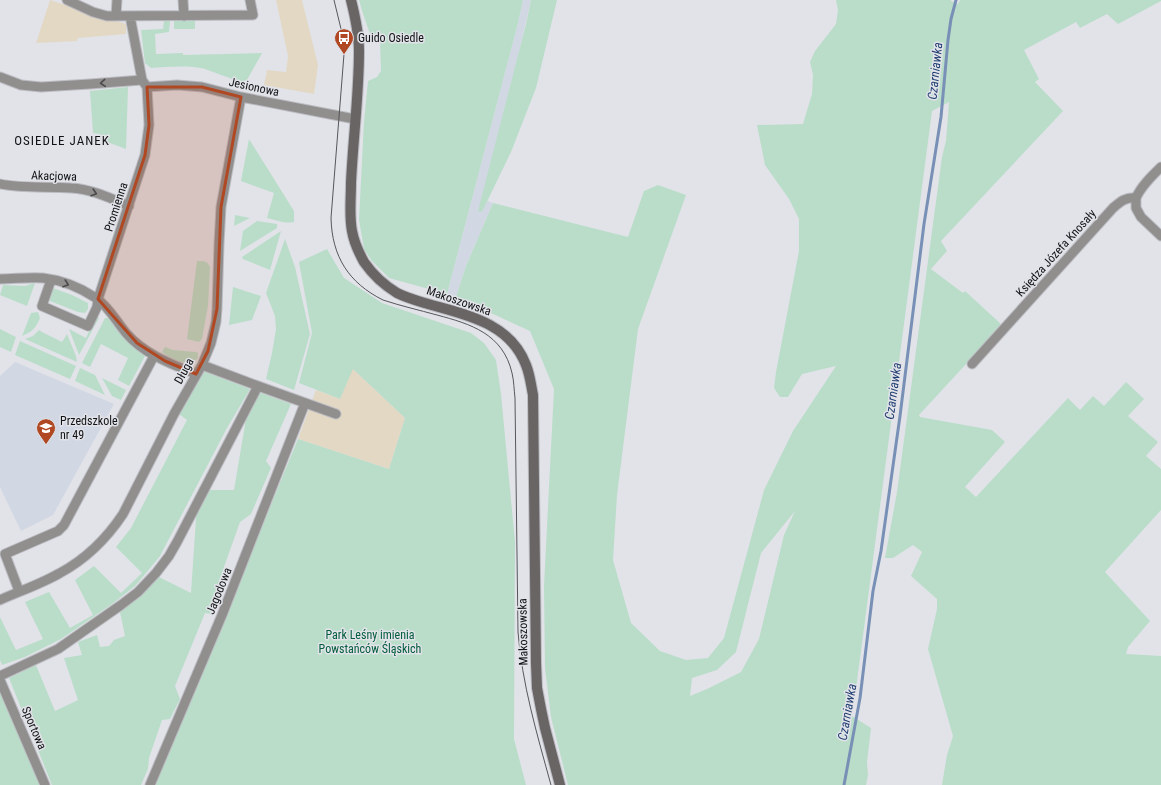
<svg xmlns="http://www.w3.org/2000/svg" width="1161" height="785" font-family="'Roboto Condensed',sans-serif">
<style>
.industrial{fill:#e3d8c4}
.built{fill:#d1d7e3}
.green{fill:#baddc9;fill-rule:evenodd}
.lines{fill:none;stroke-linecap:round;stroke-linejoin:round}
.stream{stroke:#7990b6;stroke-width:3}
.street-casing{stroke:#bcbdc3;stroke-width:11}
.secondary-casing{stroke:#bcbdc3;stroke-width:12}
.street{stroke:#918e8e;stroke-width:9}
.secondary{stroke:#6a6565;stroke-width:10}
.tram{stroke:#56575b;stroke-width:1}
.oneway{stroke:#4b4a4b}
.marked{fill:#b04923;fill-opacity:0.2;stroke:#b04923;stroke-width:3;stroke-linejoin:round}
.labels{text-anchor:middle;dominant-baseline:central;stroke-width:3;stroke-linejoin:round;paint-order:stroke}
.poi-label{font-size:12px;fill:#111214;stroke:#e1e3e9;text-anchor:start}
.street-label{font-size:12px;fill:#111214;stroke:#e1e3e9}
.park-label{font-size:12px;fill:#005c3b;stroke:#e1e3e9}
.water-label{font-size:13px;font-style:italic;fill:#244174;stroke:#e1e3e9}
.neighbourhood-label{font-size:13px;letter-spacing:1px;fill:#111214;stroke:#e1e3e9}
</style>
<rect width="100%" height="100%" fill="#e1e3e9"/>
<path class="industrial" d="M 50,0 L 126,24 L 126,34 L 78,38 L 77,41 L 36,43 Z
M 276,0 L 302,0 L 318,65 L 314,94 L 264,85 L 267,70 L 286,72 L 288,56 Z
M 352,368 L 405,418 L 389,469 L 298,439 L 316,390 L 340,399 Z"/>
<path class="built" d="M 523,0 L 531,0 L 482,211 L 487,201 L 493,203 L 466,266 L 456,297 L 447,294 L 518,23 Z
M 15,362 L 114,404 L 53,515 L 21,531 L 0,487 L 0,376 Z"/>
<path class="green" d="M 359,0 L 523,0 L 518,23 L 447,294 L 389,278 L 372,261 L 364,249 L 359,220 L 364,122 L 368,81 L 377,77 L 381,71 L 380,41 L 376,36 L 370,34 L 363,14 Z
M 531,0 L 557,0 L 536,88 L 511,152 L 482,212 L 478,211 L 526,24 Z
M 836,0 L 951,0 L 951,1 L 958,4 L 960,0 L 1161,0 L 1161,1 L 1118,24 L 1107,14 L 1080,28 L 1076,22 L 1024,50 L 1039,79 L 1035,82 L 1063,111 L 941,241 L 947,251 L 931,269 L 963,293 L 965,291 L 1002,325 L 919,415 L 920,417 L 992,430 L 1005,442 L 965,487 L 976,497 L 1068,398 L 1080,410 L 1093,396 L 1104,406 L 1126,382 L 1144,399 L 1128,416 L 1158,442 L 1146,456 L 1161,469 L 1161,510 L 1105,572 L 1150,621 L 1128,647 L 1126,654 L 1161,656 L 1161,785 L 942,785 L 947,755 L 953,736 L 928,649 L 937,609 L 937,599 L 911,576 L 922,552 L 913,545 L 893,558 L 885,558 L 897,492 L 942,157 L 946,141 L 949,102 L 932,111 L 854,704 L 852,716 L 871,728 L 867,762 L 868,775 L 866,785 L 568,785 L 551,717 L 545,668 L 544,586 L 554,389 L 530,331 L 456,297 L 466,266 L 493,203 L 628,237 L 644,191 L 658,185 L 686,195 L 638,329 L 617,495 L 613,560 L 631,623 L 660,651 L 686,660 L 708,658 L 724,638 L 764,490 L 793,431 L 836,366 L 802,374 L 788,397 L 780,397 L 774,388 L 776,372 L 799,251 L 799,219 L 789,199 L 765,165 L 757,125 L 803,124 L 812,94 L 813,75 L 810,62 L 815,51 L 836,24 L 838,10 ZM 795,511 L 784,535 L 759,639 L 741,672 L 707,689 L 690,696 L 692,678 L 717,670 L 736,652 L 761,553 Z
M 174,18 L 195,18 L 195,29 L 174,29 Z
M 164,21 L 170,21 L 169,32 L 155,34 L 156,54 L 183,53 L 183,55 L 262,53 L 247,80 L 244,81 L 240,81 C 228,78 217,73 205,69 C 188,65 168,67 151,68 L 145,63 L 141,30 L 163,29 Z
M 128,87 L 126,149 L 99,139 L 100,134 L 93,133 L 90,91 Z
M 249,139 L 294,211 L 294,222 C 283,224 278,220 267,218 L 274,193 L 241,181 Z
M 235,215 L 250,218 L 234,226 Z
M 257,221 L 277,224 L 277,228 L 240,251 L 243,231 Z
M 281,231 L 270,270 L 243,259 L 242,257 Z
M 285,239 L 295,267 L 310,334 L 294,390 L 266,379 L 272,353 L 276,329 L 275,316 L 266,293 Z
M 327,249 L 344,278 L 382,303 L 471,333 L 484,343 L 496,360 L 501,394 L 515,542 L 514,739 L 526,785 L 154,785 L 225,617 L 298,439 L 389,469 L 405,418 L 353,369 L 340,399 L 299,383 L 312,333 L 299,262 Z
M 197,261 C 203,261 207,260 210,267 L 208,306 L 202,339 L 199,342 L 187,339 Z
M 35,283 L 27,306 L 0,295 L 3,285 L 25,286 Z
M 233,287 L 261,296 L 252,320 L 229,325 Z
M 53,288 L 72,295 L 88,303 L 88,309 L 85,313 L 78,312 L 50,301 L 50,293 Z
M 38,312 L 40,318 C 35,329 33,331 22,336 L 31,313 Z
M 96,316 L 99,318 L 79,355 L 69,329 L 86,338 Z
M 105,318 L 108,318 L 122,337 L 145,356 L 129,386 L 118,380 L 128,358 L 101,344 L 90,367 L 82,363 Z
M 0,329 L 16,337 L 11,352 L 0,347 Z
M 39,330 L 42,332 L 62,342 L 67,334 L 76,356 L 77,362 L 25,339 L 33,336 Z
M 20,341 L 76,366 L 70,379 L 15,355 Z
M 165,347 L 173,350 L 196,352 L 198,353 L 198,358 C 188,369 172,359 162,352 Z
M 80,368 L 95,375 L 105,395 L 75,381 Z
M 203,371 L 250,389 L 227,428 L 160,556 L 146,573 L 135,586 L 112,604 L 61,639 L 25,657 L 2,665 L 0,660 L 0,617 L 16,650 L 43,639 L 25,602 L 49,592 L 70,628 L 93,615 L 75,580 L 94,566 L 121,593 L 142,573 L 116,547 L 131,528 L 187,420 L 179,414 Z
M 102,378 L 126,390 L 121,400 L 112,396 Z
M 258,392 L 291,404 L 266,461 L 271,468 L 251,514 L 240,522 L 219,581 L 222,593 L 212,614 L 205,613 L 175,686 L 180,699 L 170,719 L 162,720 L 149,758 L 148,769 L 141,785 L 52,785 L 9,678 L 36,665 L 55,711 L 78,700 L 64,658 L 82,655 L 78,642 L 97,635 L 100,647 L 109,646 L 114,640 L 125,636 L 119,607 L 157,576 L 191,593 L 197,504 L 205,490 L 234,490 L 248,407 Z
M 0,691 L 41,785 L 0,785 Z"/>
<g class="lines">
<path class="stream" d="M 844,785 L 860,698 L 873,591 L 881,551 L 900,416 L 924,224 L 941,117 L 948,40 L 951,19 L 956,0"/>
<defs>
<path id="street" d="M 67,0 L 93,12 L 107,16 L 253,15 L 250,0
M 183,0 L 184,16
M 116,16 L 117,0
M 0,77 L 21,85 L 41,87 L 90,84 L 142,80
M 147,87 L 177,85 L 202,87 L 241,97 L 355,119
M 0,184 C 23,189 47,186 71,188 C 91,189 110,198 129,206
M 1136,198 L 1136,208 L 1141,217 L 1161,236
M 0,279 C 14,279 29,277 43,278 C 61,280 81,288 96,298 C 109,307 116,321 126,333 C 144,354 171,364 196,374
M 51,280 L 42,306 L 88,326 L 97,307 L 98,299 L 145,155 L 149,125 L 147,87 L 142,80 L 130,16
M 972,364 L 1113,208 C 1121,201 1126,197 1136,198 C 1141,186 1152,176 1161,167
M 202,365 L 258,386 L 336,414
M 19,591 L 5,554 L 58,531 L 64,525 L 154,356
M 0,600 C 20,591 41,584 60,573 C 86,559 107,538 123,514 L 174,414 L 202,365 L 211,343 L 216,322 L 217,309 L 219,244 L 221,207 L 241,97
M 0,676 L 58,649 L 121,605 L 138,592 L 156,573 L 169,556 L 177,542 L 258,386
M 0,680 L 45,785
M 150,785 L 222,615 L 305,403"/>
<path id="secondary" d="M 351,0 C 355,16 359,34 359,51 C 359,95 353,139 351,183 C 351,199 349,216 352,231 C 354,242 359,253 364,262 C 373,275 384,285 397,293 C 407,298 418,301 428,304 C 467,315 510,323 526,365 C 530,375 531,385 533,395 L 536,663 L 537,688 L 541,709 L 545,728 L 560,785"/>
</defs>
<use href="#street" class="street-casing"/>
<use href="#secondary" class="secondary-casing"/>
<use href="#street" class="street"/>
<use href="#secondary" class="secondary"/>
<path class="tram" d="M 334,0 L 342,33 L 344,54 L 331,218 C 332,257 349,283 383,300 C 401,306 419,310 437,315 C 471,324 503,334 512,373 C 514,381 514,390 515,398 L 518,632 C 522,684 537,734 551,785"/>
</g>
<defs><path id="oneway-chevron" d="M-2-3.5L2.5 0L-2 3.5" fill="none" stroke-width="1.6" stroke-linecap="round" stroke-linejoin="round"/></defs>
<g class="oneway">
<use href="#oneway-chevron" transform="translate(103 83) rotate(175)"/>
<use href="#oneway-chevron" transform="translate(94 193) rotate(17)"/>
<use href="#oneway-chevron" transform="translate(66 284) rotate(19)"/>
</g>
<path class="marked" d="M 147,87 L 202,87 L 241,97 L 221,207 L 217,309 L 208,351 L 196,374 L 165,361 L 137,343 L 98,299 L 145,155 L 149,125 Z"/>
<defs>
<symbol id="bus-pin" viewBox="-11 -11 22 30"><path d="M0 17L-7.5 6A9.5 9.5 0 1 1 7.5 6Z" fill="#b04923" stroke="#e1e3e9"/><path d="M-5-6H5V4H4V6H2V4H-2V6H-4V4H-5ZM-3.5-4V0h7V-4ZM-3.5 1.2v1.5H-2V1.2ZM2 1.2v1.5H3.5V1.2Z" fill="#fff"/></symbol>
<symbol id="school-pin" viewBox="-11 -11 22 30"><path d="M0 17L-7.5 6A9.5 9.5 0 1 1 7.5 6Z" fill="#b04923" stroke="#e1e3e9"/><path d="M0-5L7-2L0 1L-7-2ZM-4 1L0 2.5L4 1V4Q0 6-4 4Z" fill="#fff"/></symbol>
</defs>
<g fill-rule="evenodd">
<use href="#bus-pin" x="333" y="27" width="22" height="30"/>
<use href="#school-pin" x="35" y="417" width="22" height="30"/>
</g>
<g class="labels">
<g class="poi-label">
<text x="358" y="38">Guido Osiedle</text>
<text x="60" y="421">Przedszkole<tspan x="60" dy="14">nr 49</tspan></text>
</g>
<g class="street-label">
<text transform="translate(254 87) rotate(12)">Jesionowa</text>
<text transform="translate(54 176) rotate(2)">Akacjowa</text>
<text transform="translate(116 207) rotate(-72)">Promienna</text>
<text transform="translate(1056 253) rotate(-48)">Księdza Józefa Knosały</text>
<text transform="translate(459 301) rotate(19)">Makoszowska</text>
<text transform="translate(184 371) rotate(-61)">Długa</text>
<text transform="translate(219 591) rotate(-68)">Jagodowa</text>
<text transform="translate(523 632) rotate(-91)">Makoszowska</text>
<text transform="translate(34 728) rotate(67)">Sportowa</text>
</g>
<g class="park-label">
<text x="370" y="635">Park Leśny imienia<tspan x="370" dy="14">Powstańców Śląskich</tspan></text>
</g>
<g class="water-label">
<text transform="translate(935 71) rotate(-84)">Czarniawka</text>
<text transform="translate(893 391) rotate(-82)">Czarniawka</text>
<text transform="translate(847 712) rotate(-80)">Czarniawka</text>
</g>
<g class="neighbourhood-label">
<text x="62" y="140">OSIEDLE JANEK</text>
</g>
</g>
</svg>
